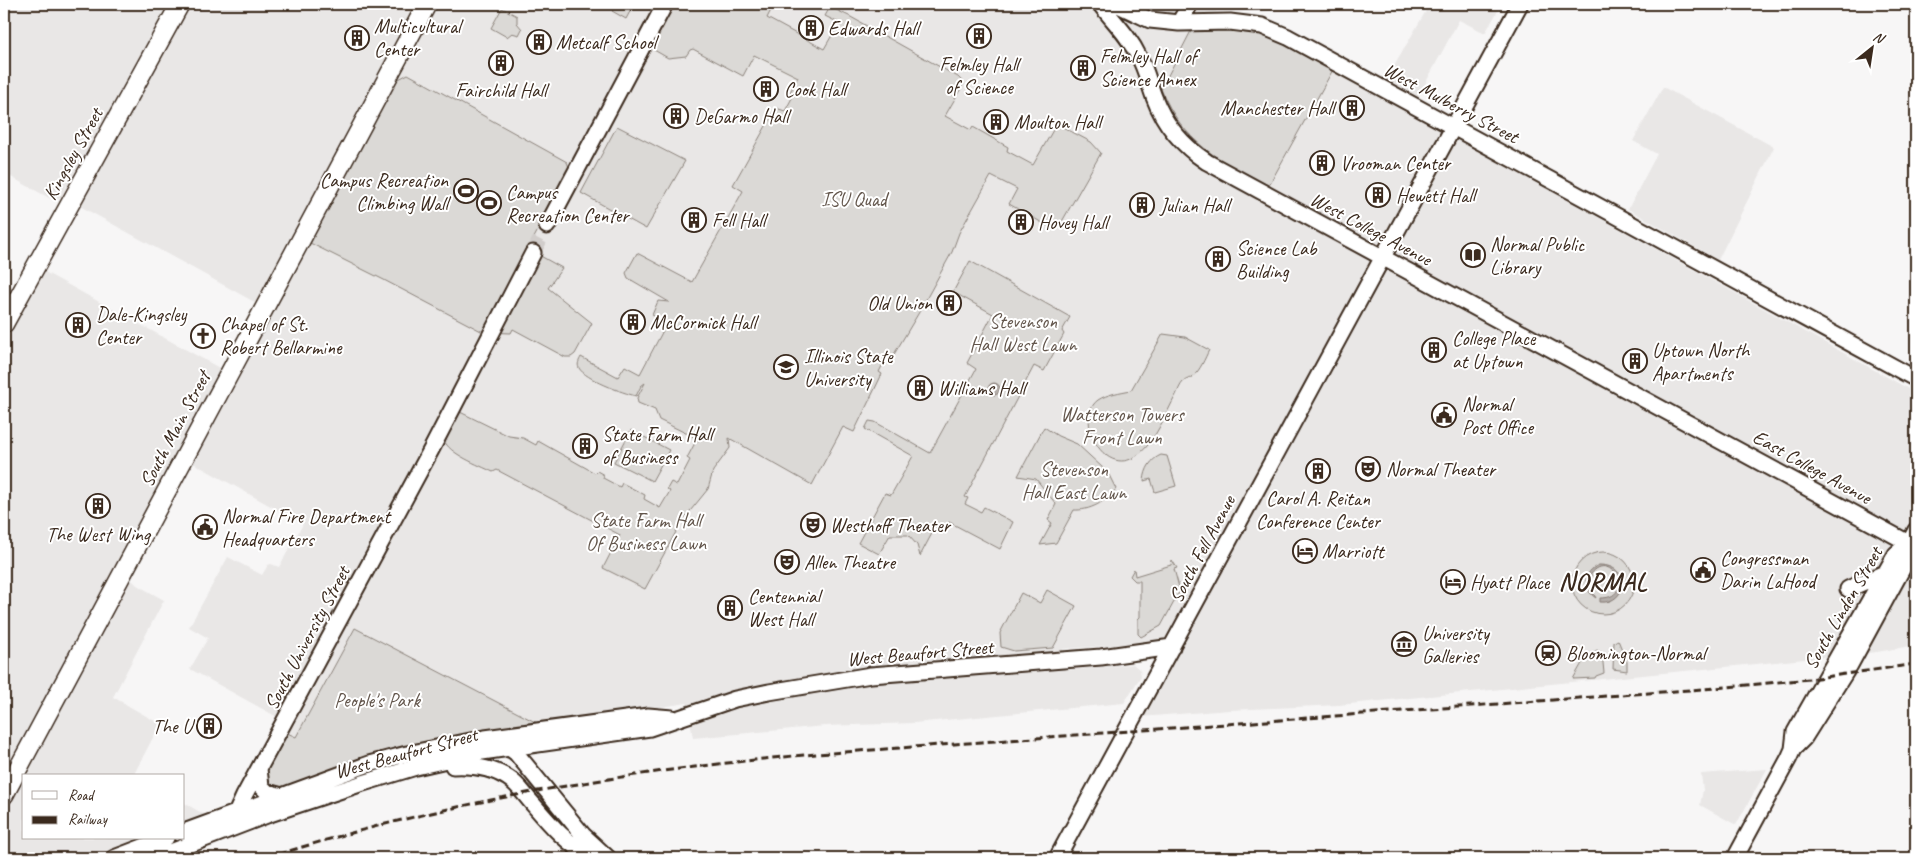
<svg xmlns="http://www.w3.org/2000/svg" width="1920" height="862" font-family="Caveat,sans-serif">
<style>
.built{fill:#e9e7e6}
.green{fill:#dbd9d6;stroke:#8b827a}
.water{fill:#b4aeaa;stroke:#847972}
.lines{fill:none;stroke-linecap:round;stroke-linejoin:round}
.secondary-tunnel{stroke:#d1cdcb;stroke-width:15;stroke-dasharray:15 8;stroke-linecap:butt}
.secondary-casing{stroke:#3b2a1e;stroke-width:19}
.primary-casing{stroke:#3b2a1e;stroke-width:21}
.secondary{stroke:#fff;stroke-width:15}
.primary{stroke:#fff;stroke-width:18}
.rail{stroke:#3b2a1e;stroke-width:3;stroke-dasharray:8 4;stroke-linecap:butt}
.labels{text-anchor:middle;dominant-baseline:central;stroke-width:4;stroke-linejoin:round;paint-order:stroke}
.poi-label{font-size:20px;fill:#3b2a1e;stroke:#fff;text-anchor:start}
.street-label{font-size:20px;fill:#3b2a1e;stroke:#fff}
.park-label{font-size:20px;fill:#63564c;stroke:#fff}
.district-label{font-size:25px;font-weight:bold;letter-spacing:1px;fill:#3b2a1e;stroke:#fff}
</style>
<rect width="100%" height="100%" fill="#f7f6f6"/>
<filter id="ink" filterUnits="userSpaceOnUse"><feTurbulence type="fractalNoise" baseFrequency=".02" numOctaves="2"/><feDisplacementMap in="SourceGraphic" scale="10" xChannelSelector="R" yChannelSelector="G"/><feConvolveMatrix kernelMatrix="1 2 1 2 8 2 1 2 1" color-interpolation-filters="sRGB"/></filter>
<g filter="url(#ink)">
<path class="built" d="M 4,4 L 168,4 L 61,197 L 58,199 L 51,199 L 4,173 Z
M 189,4 L 1208,4 L 1210,8 L 1217,12 L 1252,16 L 1280,24 L 1385,82 L 1427,9 L 1417,4 L 1502,4 L 1485,33 L 1459,20 L 1417,99 L 1460,123 L 1453,137 L 1916,393 L 1916,645 L 1877,652 L 1339,705 L 1230,710 L 1140,717 L 1186,641 L 1063,649 L 1065,670 L 1133,664 L 1140,670 L 1141,676 L 1124,703 L 914,723 L 825,726 L 693,738 L 687,703 L 576,720 L 283,789 L 232,806 L 279,718 L 190,669 L 208,638 L 189,627 L 228,557 L 262,575 L 268,565 L 271,564 L 279,567 L 303,524 L 195,464 L 191,464 L 188,467 L 258,304 L 78,205 Z
M 1663,87 L 1774,147 L 1718,260 L 1628,209 L 1657,154 L 1633,141 Z
M 43,271 L 223,370 L 131,575 L 132,580 L 137,585 L 164,600 L 113,697 L 160,724 L 133,776 L 24,776 L 24,838 L 153,838 L 100,858 L 4,858 L 4,340 Z
M 1767,769 L 1736,825 L 1700,805 L 1703,790 L 1701,774 Z
M 184,803 L 209,817 L 184,827 Z"/>
<path class="green" d="M 617,4 L 634,4 L 626,19 L 612,11 Z
M 673,4 L 774,4 L 767,18 L 824,49 L 839,23 L 825,16 L 830,7 L 849,16 L 958,77 L 964,83 L 945,116 L 971,130 L 973,127 L 1008,147 L 1007,151 L 1033,165 L 1053,130 L 1059,125 L 1091,142 L 1101,153 L 1060,225 L 1046,225 L 1009,204 L 1017,189 L 991,176 L 959,233 L 952,252 L 918,314 L 893,356 L 888,354 L 879,372 L 882,374 L 854,432 L 843,427 L 812,485 L 729,438 L 730,448 L 713,471 L 708,489 L 682,521 L 645,589 L 603,568 L 620,535 L 497,470 L 493,472 C 479,465 449,454 444,440 L 458,411 L 509,436 L 523,438 L 536,445 L 538,441 L 595,473 L 597,471 L 604,475 L 603,478 L 620,487 L 622,483 L 645,495 L 644,499 L 660,508 L 670,491 L 667,489 L 671,482 L 677,485 L 690,460 L 687,458 L 696,441 L 700,440 L 659,420 L 655,410 L 638,403 L 637,398 L 645,383 L 641,386 L 636,396 C 623,393 585,379 579,368 C 577,364 579,361 581,357 L 618,377 L 625,366 L 640,374 L 667,323 L 652,315 L 658,301 L 669,302 L 628,278 L 626,273 L 637,253 L 692,282 L 743,191 L 733,185 L 776,108 L 785,111 L 792,98 L 789,94 L 798,77 L 754,55 L 743,76 L 693,49 L 690,50 L 686,56 L 668,58 L 654,50 L 652,44 Z
M 502,8 L 517,16 L 517,23 L 522,29 L 519,35 L 512,33 L 507,37 L 491,28 Z
M 1228,29 L 1252,31 L 1274,36 L 1335,66 L 1268,187 C 1219,160 1183,143 1161,89 L 1191,31 Z
M 408,74 L 567,162 L 570,170 L 528,249 L 562,268 L 548,288 L 592,323 L 575,354 L 571,357 L 565,357 L 513,329 L 511,333 L 483,332 L 384,280 L 308,242 L 397,80 Z
M 617,126 L 685,161 L 646,229 L 581,193 Z
M 970,261 L 1070,317 L 1062,331 L 1064,334 L 1044,371 L 1034,366 L 965,497 L 968,498 L 965,504 L 981,512 L 984,507 L 1013,522 L 1000,549 L 949,522 L 945,528 L 937,524 L 920,556 L 917,545 L 908,535 L 890,535 L 879,554 L 858,543 L 885,493 L 891,495 L 913,456 L 865,429 L 869,421 L 875,422 L 930,453 L 976,369 L 967,363 L 993,314 L 953,292 Z
M 1163,334 L 1185,337 L 1209,350 C 1205,358 1200,371 1193,376 C 1190,379 1186,379 1183,382 C 1180,385 1178,391 1176,395 C 1166,413 1155,442 1139,454 C 1105,482 1073,418 1098,400 C 1107,394 1121,392 1131,390 Z
M 1044,427 L 1058,436 L 1077,444 L 1103,468 L 1109,475 L 1116,489 C 1106,502 1089,511 1074,510 L 1056,543 L 1040,545 L 1052,523 L 1048,520 L 1056,504 L 1036,479 L 1018,476 Z
M 631,430 L 669,450 L 652,481 L 614,462 Z
M 1161,455 L 1167,456 L 1176,486 L 1155,492 L 1151,479 L 1144,481 C 1145,469 1151,459 1161,455 Z
M1572 583a31 31 0 1 1 62 0a31 31 0 1 1-62 0Z
M 1172,560 L 1177,568 L 1174,569 L 1180,591 L 1161,626 L 1141,637 L 1138,634 L 1138,619 L 1140,617 L 1140,581 L 1135,581 L 1130,576 L 1134,569 L 1135,576 L 1171,565 Z
M 1047,590 L 1076,606 L 1053,648 L 1014,651 L 1001,647 L 1000,633 L 1021,593 L 1040,603 Z
M 355,628 L 539,724 L 283,789 L 273,790 L 263,779 L 263,774 L 285,732 L 296,737 Z
M 1618,640 L 1627,662 L 1627,671 L 1613,669 L 1614,642 Z
M 1597,650 L 1602,653 L 1604,673 L 1596,676 L 1595,678 L 1573,679 L 1585,658 Z"/>
<path class="water" d="M988 389a6 6 0 1 1 12 0a6 6 0 1 1-12 0Z
M 1599,565 C 1633,565 1627,605 1600,602 L 1600,598 C 1637,599 1611,548 1591,574 L 1589,586 L 1596,598 C 1582,589 1583,571 1599,565 Z"/>
<g class="lines">
<path class="secondary-tunnel" d="M 533,253 L 547,226"/>
<defs>
<path id="secondary" d="M 1100,4 C 1114,22 1129,36 1139,57 C 1146,69 1149,84 1154,97 C 1164,124 1183,146 1207,162 L 1916,547
M 1116,4 L 1150,20 L 1179,23 L 1230,22 L 1262,26 L 1288,37 L 1916,379
M 1179,23 L 1190,4
M 547,226 L 665,4
M 1848,589 L 1885,573
M 505,745 L 516,753 L 583,835 L 608,858
M 1793,749 L 1804,738 L 1850,665 L 1906,562 L 1909,543 L 1916,530
M 453,766 C 473,765 491,767 508,778 C 518,784 524,794 532,803 C 549,823 569,847 595,858
M 259,769 L 261,786 L 267,792 L 282,796
M 229,829 L 244,796 L 431,450 L 533,253
M 184,832 L 369,764 L 407,754 L 485,738 L 648,716 L 672,718
M 114,858 L 166,838
M 155,858 L 267,815 L 360,784 L 416,767 L 482,752 L 650,728 L 735,699 L 769,692 L 871,675 L 1101,657 L 1172,647
M 1057,858 L 1520,4
M 1735,858 L 1789,758 L 1793,749 L 1795,732 L 1896,554 L 1909,543"/>
<path id="primary" d="M 4,324 L 180,4
M 4,795 L 427,4"/>
</defs>
<use href="#secondary" class="secondary-casing"/>
<use href="#primary" class="primary-casing"/>
<use href="#secondary" class="secondary"/>
<use href="#primary" class="primary"/>
<path class="rail" d="M 267,858 C 441,802 623,772 804,755 L 1716,688 L 1810,679 L 1916,664"/>
</g>
</g>
<defs>
<symbol id="building-ring" viewBox="-11 -11 22 22"><circle r="9.5" fill="#fff" stroke="#3b2a1e" stroke-width="1.5"/><path d="M-4-6H4V6H1V3H-1V6H-4ZM-2.5-4.3h1.7v1.8h-1.7ZM.8-4.3h1.7v1.8H.8ZM-2.5-1h1.7V.8h-1.7ZM.8-1h1.7V.8H.8Z" fill="#3b2a1e"/></symbol>
<symbol id="stadium-ring" viewBox="-11 -11 22 22"><circle r="9.5" fill="#fff" stroke="#3b2a1e" stroke-width="1.5"/><path d="M0-5a6.5 5 0 1 0 0 10a6.5 5 0 1 0 0-10ZM-3.5-1.8h7v3.6h-7Z" fill="#3b2a1e"/></symbol>
<symbol id="library-ring" viewBox="-11 -11 22 22"><circle r="9.5" fill="#fff" stroke="#3b2a1e" stroke-width="1.5"/><path d="M-6-4Q-3-5.5-.7-3.5V5Q-3 3-6 4ZM6-4Q3-5.5 .7-3.5V5Q3 3 6 4Z" fill="#3b2a1e"/></symbol>
<symbol id="church-ring" viewBox="-11 -11 22 22"><circle r="9.5" fill="#fff" stroke="#3b2a1e" stroke-width="1.5"/><path d="M-1.2-6h2.4v3.5h3.3v2.4h-3.3V6h-2.4V-.1h-3.3v-2.4h3.3Z" fill="#3b2a1e"/></symbol>
<symbol id="university-ring" viewBox="-11 -11 22 22"><circle r="9.5" fill="#fff" stroke="#3b2a1e" stroke-width="1.5"/><path d="M0-5L7-2L0 1L-7-2ZM-4 1L0 2.5L4 1V4Q0 6-4 4Z" fill="#3b2a1e"/></symbol>
<symbol id="civic-ring" viewBox="-11 -11 22 22"><circle r="9.5" fill="#fff" stroke="#3b2a1e" stroke-width="1.5"/><path d="M-.6-6.5H3V-4.5H.6V-3L4-1V1h2V6H-6V1h2V-1L-.6-3ZM-1.2 2.5V6h2.4V2.5Z" fill="#3b2a1e"/></symbol>
<symbol id="theatre-ring" viewBox="-11 -11 22 22"><circle r="9.5" fill="#fff" stroke="#3b2a1e" stroke-width="1.5"/><path d="M-5-5.5Q0-4 5-5.5V0Q5 5 0 6Q-5 5-5 0ZM-3.3-2.5H-1v1.5H-3.3ZM1-2.5H3.3v1.5H1ZM-2.8 1Q0 5.5 2.8 1Z" fill="#3b2a1e"/></symbol>
<symbol id="hotel-ring" viewBox="-11 -11 22 22"><circle r="9.5" fill="#fff" stroke="#3b2a1e" stroke-width="1.5"/><path d="M-6-4.5h1.5V1H6V5H4.5V3h-9V5H-6ZM-4 0a1.8 1.8 0 1 1 3.6 0ZM.5 0V-2.5h3Q6-2.5 6 0Z" fill="#3b2a1e"/></symbol>
<symbol id="museum-ring" viewBox="-11 -11 22 22"><circle r="9.5" fill="#fff" stroke="#3b2a1e" stroke-width="1.5"/><path d="M0-6L6-3V-2H-6V-3ZM-5-1h2V3h-2ZM-1-1h2V3h-2ZM3-1h2V3H3ZM-6 4H6V6H-6Z" fill="#3b2a1e"/></symbol>
<symbol id="station-ring" viewBox="-11 -11 22 22"><circle r="9.5" fill="#fff" stroke="#3b2a1e" stroke-width="1.5"/><path d="M-3-6H3Q5-6 5-4V2Q5 4 3 4L4.5 6H3L1.5 4h-3L-3 6H-4.5L-3 4Q-5 4-5 2V-4Q-5-6-3-6ZM-3.5-4v3h7v-3ZM-3.5 1v1.5H-2V1ZM2 1v1.5H3.5V1Z" fill="#3b2a1e"/></symbol>
</defs>
<g fill-rule="evenodd">
<use href="#building-ring" x="797" y="14" width="28" height="28"/>
<use href="#building-ring" x="965" y="22" width="28" height="28"/>
<use href="#building-ring" x="343" y="24" width="28" height="28"/>
<use href="#building-ring" x="525" y="28" width="28" height="28"/>
<use href="#building-ring" x="487" y="49" width="28" height="28"/>
<use href="#building-ring" x="1069" y="54" width="28" height="28"/>
<use href="#building-ring" x="752" y="75" width="28" height="28"/>
<use href="#building-ring" x="1338" y="94" width="28" height="28"/>
<use href="#building-ring" x="662" y="102" width="28" height="28"/>
<use href="#building-ring" x="982" y="108" width="28" height="28"/>
<use href="#building-ring" x="1308" y="149" width="28" height="28"/>
<use href="#stadium-ring" x="452" y="177" width="28" height="28"/>
<use href="#building-ring" x="1364" y="181" width="28" height="28"/>
<use href="#stadium-ring" x="475" y="189" width="28" height="28"/>
<use href="#building-ring" x="1128" y="191" width="28" height="28"/>
<use href="#building-ring" x="680" y="206" width="28" height="28"/>
<use href="#building-ring" x="1007" y="208" width="28" height="28"/>
<use href="#library-ring" x="1459" y="241" width="28" height="28"/>
<use href="#building-ring" x="1204" y="245" width="28" height="28"/>
<use href="#building-ring" x="935" y="289" width="28" height="28"/>
<use href="#building-ring" x="619" y="308" width="28" height="28"/>
<use href="#building-ring" x="64" y="311" width="28" height="28"/>
<use href="#church-ring" x="189" y="322" width="28" height="28"/>
<use href="#building-ring" x="1420" y="336" width="28" height="28"/>
<use href="#building-ring" x="1621" y="347" width="28" height="28"/>
<use href="#university-ring" x="772" y="353" width="28" height="28"/>
<use href="#building-ring" x="906" y="374" width="28" height="28"/>
<use href="#civic-ring" x="1430" y="401" width="28" height="28"/>
<use href="#building-ring" x="571" y="432" width="28" height="28"/>
<use href="#theatre-ring" x="1354" y="455" width="28" height="28"/>
<use href="#building-ring" x="1304" y="457" width="28" height="28"/>
<use href="#building-ring" x="84" y="492" width="28" height="28"/>
<use href="#theatre-ring" x="799" y="511" width="28" height="28"/>
<use href="#civic-ring" x="191" y="513" width="28" height="28"/>
<use href="#hotel-ring" x="1291" y="537" width="28" height="28"/>
<use href="#theatre-ring" x="773" y="548" width="28" height="28"/>
<use href="#civic-ring" x="1689" y="556" width="28" height="28"/>
<use href="#hotel-ring" x="1439" y="568" width="28" height="28"/>
<use href="#building-ring" x="716" y="594" width="28" height="28"/>
<use href="#museum-ring" x="1390" y="630" width="28" height="28"/>
<use href="#station-ring" x="1534" y="639" width="28" height="28"/>
<use href="#building-ring" x="195" y="712" width="28" height="28"/>
</g>
<g class="labels">
<g class="poi-label">
<text x="374" y="26">Multicultural<tspan x="374" dy="23">Center</tspan></text>
<text x="828" y="28">Edwards Hall</text>
<text x="556" y="42">Metcalf School</text>
<text x="1100" y="56">Felmley Hall of<tspan x="1100" dy="23">Science Annex</tspan></text>
<text x="979" y="64" text-anchor="middle">Felmley Hall<tspan x="979" dy="23">of Science</tspan></text>
<text x="784" y="89">Cook Hall</text>
<text x="501" y="90" text-anchor="middle">Fairchild Hall</text>
<text x="1334" y="108" text-anchor="end">Manchester Hall</text>
<text x="694" y="116">DeGarmo Hall</text>
<text x="1014" y="122">Moulton Hall</text>
<text x="1340" y="163">Vrooman Center</text>
<text x="448" y="180" text-anchor="end">Campus Recreation<tspan x="448" dy="23">Climbing Wall</tspan></text>
<text x="506" y="192">Campus<tspan x="506" dy="23">Recreation Center</tspan></text>
<text x="1396" y="195">Hewett Hall</text>
<text x="1160" y="205">Julian Hall</text>
<text x="712" y="220">Fell Hall</text>
<text x="1038" y="222">Hovey Hall</text>
<text x="1490" y="244">Normal Public<tspan x="1490" dy="23">Library</tspan></text>
<text x="1236" y="248">Science Lab<tspan x="1236" dy="23">Building</tspan></text>
<text x="932" y="303" text-anchor="end">Old Union</text>
<text x="96" y="314">Dale-Kingsley<tspan x="96" dy="23">Center</tspan></text>
<text x="650" y="322">McCormick Hall</text>
<text x="220" y="324">Chapel of St.<tspan x="220" dy="23">Robert Bellarmine</tspan></text>
<text x="1452" y="338">College Place<tspan x="1452" dy="23">at Uptown</tspan></text>
<text x="1652" y="350">Uptown North<tspan x="1652" dy="23">Apartments</tspan></text>
<text x="804" y="356">Illinois State<tspan x="804" dy="23">University</tspan></text>
<text x="938" y="388">Williams Hall</text>
<text x="1462" y="404">Normal<tspan x="1462" dy="23">Post Office</tspan></text>
<text x="602" y="434">State Farm Hall<tspan x="602" dy="23">of Business</tspan></text>
<text x="1386" y="469">Normal Theater</text>
<text x="1318" y="498" text-anchor="middle">Carol A. Reitan<tspan x="1318" dy="23">Conference Center</tspan></text>
<text x="222" y="516">Normal Fire Department<tspan x="222" dy="23">Headquarters</tspan></text>
<text x="830" y="525">Westhoff Theater</text>
<text x="98" y="534" text-anchor="middle">The West Wing</text>
<text x="1322" y="551">Marriott</text>
<text x="1720" y="558">Congressman<tspan x="1720" dy="23">Darin LaHood</tspan></text>
<text x="804" y="562">Allen Theatre</text>
<text x="1470" y="582">Hyatt Place</text>
<text x="748" y="596">Centennial<tspan x="748" dy="23">West Hall</tspan></text>
<text x="1422" y="633">University<tspan x="1422" dy="23">Galleries</tspan></text>
<text x="1566" y="653">Bloomington-Normal</text>
<text x="192" y="726" text-anchor="end">The U</text>
</g>
<g class="street-label">
<text transform="translate(1451 103) rotate(28)">West Mulberry Street</text>
<text transform="translate(73 154) rotate(-61)">Kingsley Street</text>
<text transform="translate(1371 229) rotate(28)">West College Avenue</text>
<text transform="translate(175 429) rotate(-62)">South Main Street</text>
<text transform="translate(1812 467) rotate(29)">East College Avenue</text>
<text transform="translate(1202 549) rotate(-62)">South Fell Avenue</text>
<text transform="translate(1843 608) rotate(-60)">South Linden Street</text>
<text transform="translate(307 638) rotate(-62)">South University Street</text>
<text transform="translate(920 653) rotate(-5)">West Beaufort Street</text>
<text transform="translate(406 753) rotate(-15)">West Beaufort Street</text>
</g>
<g class="park-label">
<text x="854" y="199">ISU Quad</text>
<text x="1023" y="321">Stevenson<tspan x="1023" dy="23">Hall West Lawn</tspan></text>
<text x="1122" y="414">Watterson Towers<tspan x="1122" dy="23">Front Lawn</tspan></text>
<text x="1074" y="469">Stevenson<tspan x="1074" dy="23">Hall East Lawn</tspan></text>
<text x="646" y="520">State Farm Hall<tspan x="646" dy="23">Of Business Lawn</tspan></text>
<text x="377" y="700">People's Park</text>
</g>
<g class="district-label">
<text x="1603" y="582">NORMAL</text>
</g>
</g>
<rect width="1920" height="862" fill="none" stroke="#fff" stroke-width="20"/>
<rect x="10" y="10" width="1900" height="842" fill="none" stroke="#3b2a1e" stroke-width="2" filter="url(#ink)"/>
<rect x="22" y="774" width="162" height="65" fill="#ffffff" stroke="#b1aaa5"/>
<rect x="32" y="791" width="25" height="8" fill="#ffffff" stroke="#b1aaa5"/>
<text x="68" y="800" font-size="15" fill="#3b2a1e">Road</text>
<rect x="32" y="816" width="25" height="8" fill="#3b2a1e" stroke="#b1aaa5"/>
<text x="68" y="824" font-size="15" fill="#3b2a1e">Railway</text>
<g transform="translate(1872 48) rotate(30)" stroke="#ffffff" stroke-width="4" paint-order="stroke">
<path d="M0-4L9 19L0 12L-9 19Z" fill="#3b2a1e"/>
<text y="-8" font-size="14" font-weight="bold" text-anchor="middle" fill="#3b2a1e">N</text>
</g>
</svg>
